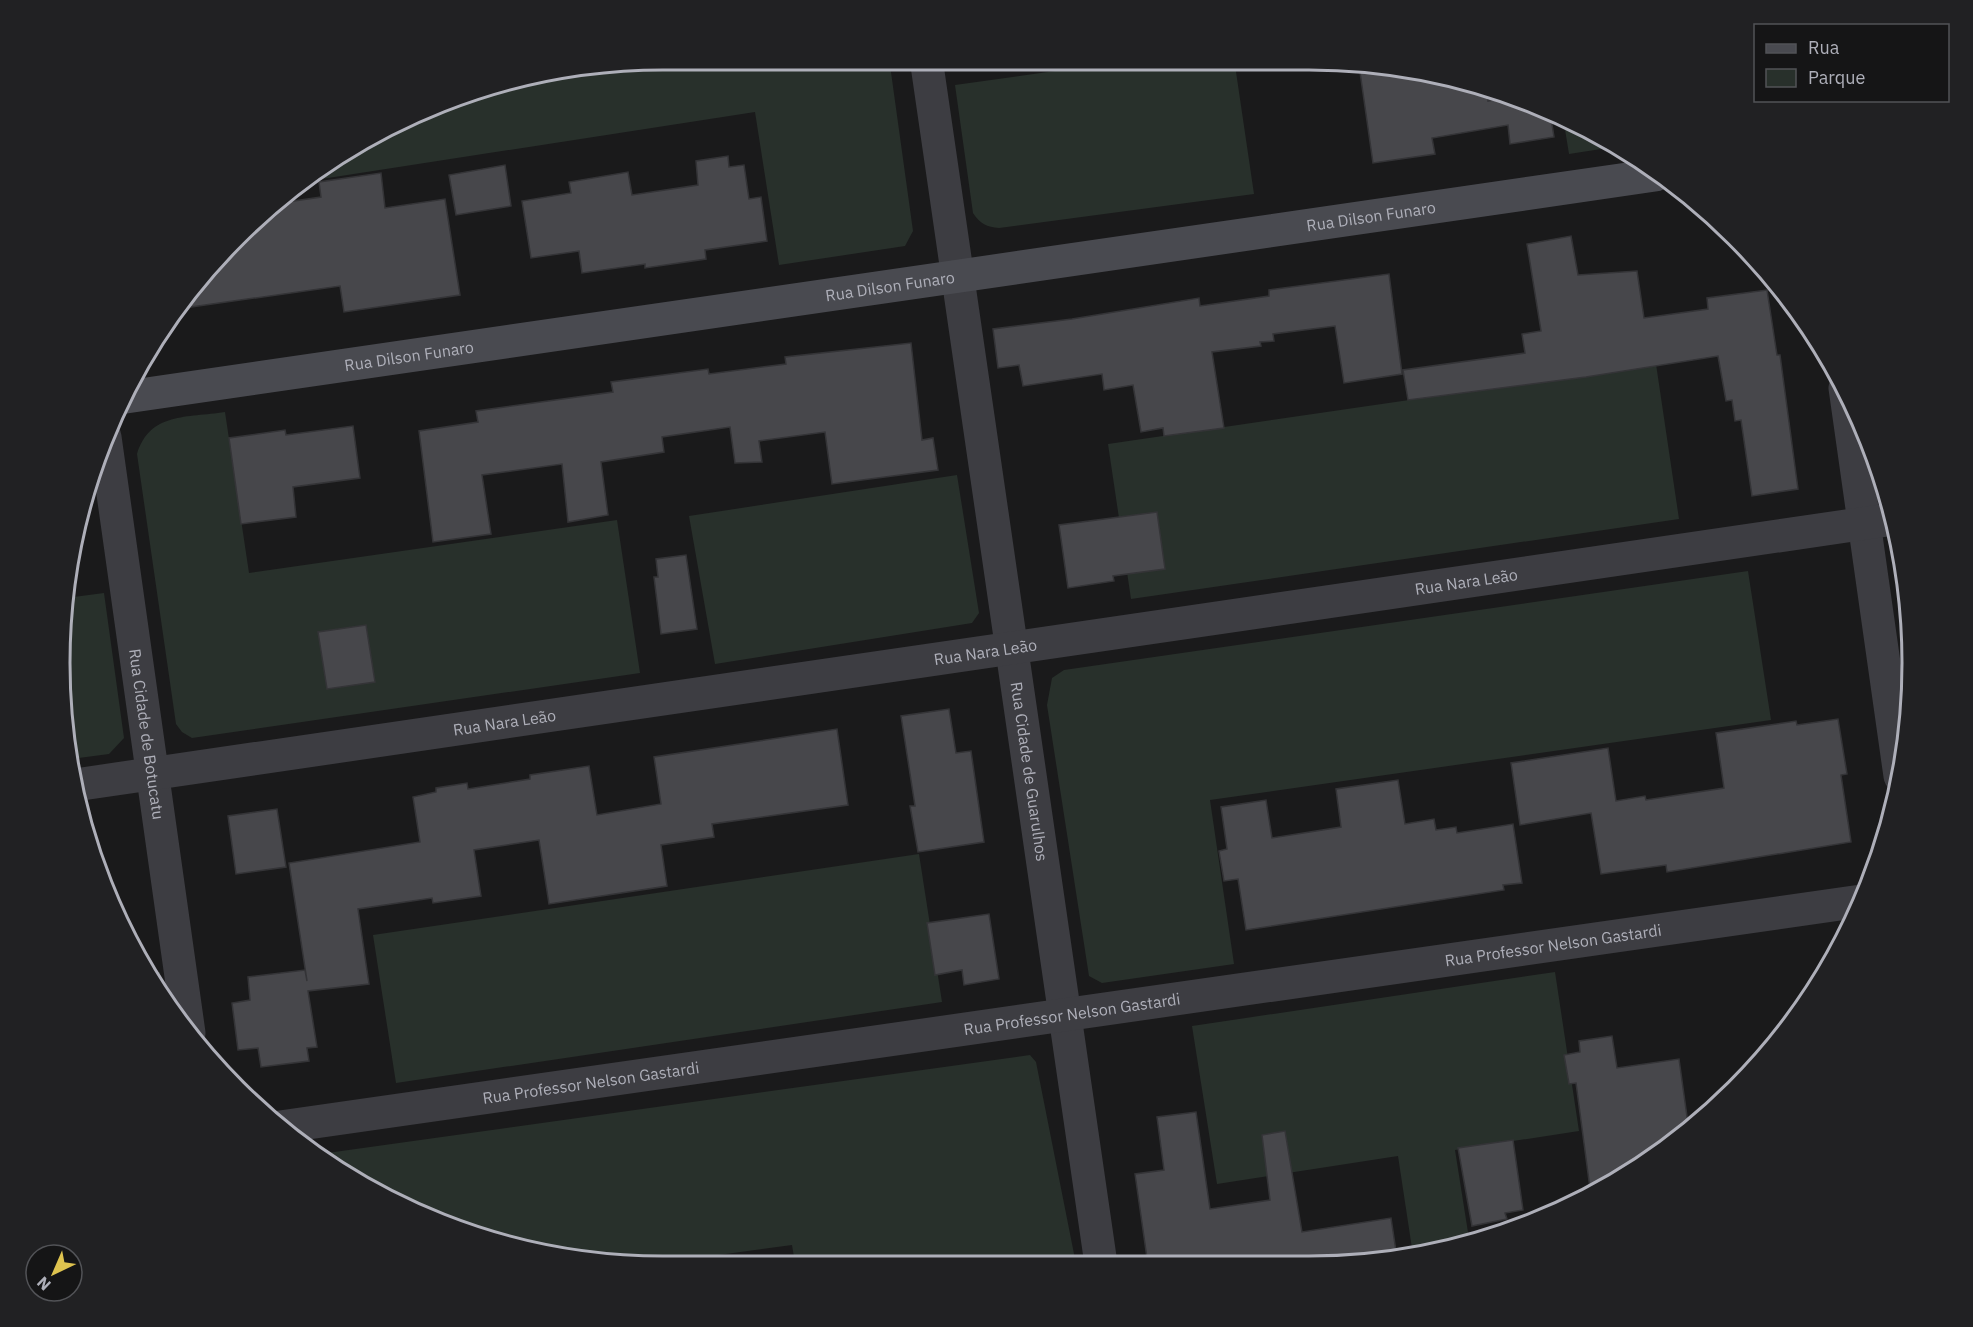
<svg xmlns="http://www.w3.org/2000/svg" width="1973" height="1327" font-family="'IBM Plex Sans',sans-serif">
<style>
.green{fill:#28302b}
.building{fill:#47474b;stroke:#343437;stroke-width:1.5}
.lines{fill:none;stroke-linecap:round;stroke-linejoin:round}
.street{stroke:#3d3d42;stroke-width:33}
.secondary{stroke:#494a50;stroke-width:33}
.labels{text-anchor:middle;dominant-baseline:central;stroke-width:5;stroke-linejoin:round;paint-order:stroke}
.street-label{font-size:16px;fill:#aeafb9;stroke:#151516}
.rim{fill:none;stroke:#aeafb9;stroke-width:3}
</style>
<rect width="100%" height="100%" fill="#1a1a1b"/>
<path class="green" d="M 584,65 L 890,65 L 913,231 L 905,246 L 779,265 L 755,112 L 302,182 L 328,162 L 470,92 Z
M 1097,65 L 1235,65 L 1254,194 L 999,228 C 987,227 980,224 973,213 L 955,85 Z
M 1563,117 L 1576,122 L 1614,147 L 1569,154 Z
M 1656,364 L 1679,519 L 1131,599 L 1108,444 Z
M 225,412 L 249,573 L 617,520 L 640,673 L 192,738 L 182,732 L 176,724 L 137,454 C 150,412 187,418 225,412 Z
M 957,475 L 979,613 L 972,623 L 715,664 L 689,516 Z
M 1748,571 L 1771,720 L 1210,800 L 1234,964 L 1102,983 L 1089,976 L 1047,705 L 1052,678 L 1064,670 Z
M 104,593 L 124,738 L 109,754 L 71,759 C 62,706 57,652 66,598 Z
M 919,854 L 942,1002 L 396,1083 L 373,935 Z
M 160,972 L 163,997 L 146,973 Z
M 1555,972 L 1579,1131 L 1455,1150 L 1470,1245 L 1413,1255 L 1398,1156 L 1217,1184 L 1192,1026 Z
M 1030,1055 L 1036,1062 L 1076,1264 L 795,1263 L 792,1245 L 668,1262 L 584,1262 L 507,1246 L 397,1205 L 320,1154 Z"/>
<path class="building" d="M 1359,65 L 1389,65 L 1466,81 L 1487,88 L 1488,101 L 1504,98 L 1503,95 L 1561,116 L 1551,118 L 1554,137 L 1510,144 L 1508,125 L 1432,138 L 1435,154 L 1373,163 Z
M 728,156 L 729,167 L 744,165 L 749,199 L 761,197 L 767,241 L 705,250 L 706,259 L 645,268 L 645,264 L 582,273 L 579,251 L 531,258 L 522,201 L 571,193 L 569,182 L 628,172 L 632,195 L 698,185 L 696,161 Z
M 505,165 L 511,206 L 456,215 L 449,175 Z
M 381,173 L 385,208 L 445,199 L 460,295 L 344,312 L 340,286 L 177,309 L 185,296 L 273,204 L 321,197 L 319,182 Z
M 1571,236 L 1578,275 L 1637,271 L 1644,318 L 1708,309 L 1707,298 L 1767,290 L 1777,355 L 1780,355 L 1798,489 L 1752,496 L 1741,420 L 1735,421 L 1732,400 L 1726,401 L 1718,356 L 1586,377 L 1408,400 L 1403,370 L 1525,353 L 1522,334 L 1541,331 L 1527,244 Z
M 1389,274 L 1402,374 L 1344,383 L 1335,326 L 1273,334 L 1274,341 L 1260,342 L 1261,346 L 1212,352 L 1224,428 L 1164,436 L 1163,428 L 1141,432 L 1133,385 L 1104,390 L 1102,374 L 1023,386 L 1019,365 L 998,368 L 993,329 L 1072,319 L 1199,298 L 1200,306 L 1269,296 L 1269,290 Z
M 911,343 L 922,440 L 933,438 L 938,470 L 832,484 L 825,432 L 759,441 L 762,462 L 735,463 L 730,427 L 662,437 L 664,452 L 601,462 L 608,515 L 568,522 L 562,464 L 482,475 L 491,534 L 433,542 L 419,431 L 478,422 L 476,411 L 613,392 L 611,382 L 708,369 L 709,374 L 786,364 L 785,357 Z
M 353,426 L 360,478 L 293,487 L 296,517 L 241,524 L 229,438 L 285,430 L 286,435 Z
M 1157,512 L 1165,569 L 1113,576 L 1114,581 L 1068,588 L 1059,525 Z
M 686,555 L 697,629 L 661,634 L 654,577 L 658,577 L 656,559 Z
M 366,625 L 375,682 L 327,689 L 318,632 Z
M 949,709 L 956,753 L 971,751 L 984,842 L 918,852 L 910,806 L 915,806 L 901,716 Z
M 1838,719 L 1847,774 L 1841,775 L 1851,842 L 1667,872 L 1666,865 L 1601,874 L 1591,813 L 1520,825 L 1511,763 L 1608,748 L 1616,801 L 1645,796 L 1646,800 L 1724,788 L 1716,733 L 1796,721 L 1797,725 Z
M 837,729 L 848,805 L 712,824 L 714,837 L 661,845 L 667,886 L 549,904 L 539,840 L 474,850 L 481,896 L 433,903 L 432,898 L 358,909 L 369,984 L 308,991 L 317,1047 L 307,1048 L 309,1061 L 261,1067 L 258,1048 L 238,1050 L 232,1003 L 250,1000 L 248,977 L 305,970 L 307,981 L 289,863 L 420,842 L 413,797 L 436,792 L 436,788 L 467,783 L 468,789 L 530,779 L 530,775 L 589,766 L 597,815 L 661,804 L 654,757 Z
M 1398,780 L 1405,824 L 1434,819 L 1436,830 L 1456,827 L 1457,833 L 1513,824 L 1522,883 L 1503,885 L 1504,890 L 1246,930 L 1238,879 L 1224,881 L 1219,851 L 1227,849 L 1221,807 L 1266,800 L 1272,838 L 1341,827 L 1336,789 Z
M 277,809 L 286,867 L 236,874 L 228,816 Z
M 989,914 L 999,979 L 964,985 L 962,970 L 935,975 L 927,923 Z
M 1612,1036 L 1617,1068 L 1679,1059 L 1689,1131 L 1677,1142 L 1591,1196 L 1576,1083 L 1569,1084 L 1564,1055 L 1580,1052 L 1579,1041 Z
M 1196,1112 L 1210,1209 L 1270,1200 L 1262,1135 L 1285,1131 L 1302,1232 L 1391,1218 L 1397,1258 L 1349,1266 L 1148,1265 L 1135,1174 L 1164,1170 L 1157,1117 Z
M 1513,1140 L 1523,1210 L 1505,1213 L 1507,1219 L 1472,1226 L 1458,1148 Z"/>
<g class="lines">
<g class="street">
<path id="s1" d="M 927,65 L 1101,1264"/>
<path d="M 1845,388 L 1900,776"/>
<path id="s2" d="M 105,437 L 189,1033"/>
<path id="s3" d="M 75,785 L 1894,519"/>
<path id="s4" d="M 280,1127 L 1861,901"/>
</g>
<path class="secondary" id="s5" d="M 126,397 L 1655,175"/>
</g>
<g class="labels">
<g class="street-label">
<text stroke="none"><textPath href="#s5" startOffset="1258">Rua Dilson Funaro</textPath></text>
<text stroke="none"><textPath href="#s5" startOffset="772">Rua Dilson Funaro</textPath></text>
<text stroke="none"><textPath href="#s5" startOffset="286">Rua Dilson Funaro</textPath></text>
<text stroke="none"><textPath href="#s3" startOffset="1406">Rua Nara Leão</textPath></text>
<text stroke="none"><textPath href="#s3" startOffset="920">Rua Nara Leão</textPath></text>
<text stroke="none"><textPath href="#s3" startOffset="434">Rua Nara Leão</textPath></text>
<text stroke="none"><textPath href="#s2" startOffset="300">Rua Cidade de Botucatu</textPath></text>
<text stroke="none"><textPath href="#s1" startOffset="714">Rua Cidade de Guarulhos</textPath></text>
<text stroke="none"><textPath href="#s4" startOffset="1286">Rua Professor Nelson Gastardi</textPath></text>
<text stroke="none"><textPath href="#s4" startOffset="800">Rua Professor Nelson Gastardi</textPath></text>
<text stroke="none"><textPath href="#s4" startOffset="314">Rua Professor Nelson Gastardi</textPath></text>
</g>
</g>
<path d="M0 0H1973V1327H0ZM663 70H1309A593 593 0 0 1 1902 663V663A593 593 0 0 1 1309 1256H663A593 593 0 0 1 70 663V663A593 593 0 0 1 663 70Z" fill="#212123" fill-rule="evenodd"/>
<path class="rim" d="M663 70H1309A593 593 0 0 1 1902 663V663A593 593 0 0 1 1309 1256H663A593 593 0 0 1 70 663V663A593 593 0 0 1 663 70Z"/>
<rect x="1754" y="24" width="195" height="78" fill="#151516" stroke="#525357" stroke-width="1.5"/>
<rect x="1766" y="44" width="30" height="9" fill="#494a50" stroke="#525357" stroke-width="1.5"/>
<text x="1808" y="54" font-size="18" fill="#aeafb9">Rua</text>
<rect x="1766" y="69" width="30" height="18" fill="#28302b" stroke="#525357" stroke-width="1.5"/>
<text x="1808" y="84" font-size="18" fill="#aeafb9">Parque</text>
<g transform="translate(54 1273) rotate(224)"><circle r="28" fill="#151516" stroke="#525357" stroke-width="1.5"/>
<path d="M0-4.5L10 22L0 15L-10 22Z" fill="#dec34f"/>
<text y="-9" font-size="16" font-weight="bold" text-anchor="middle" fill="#aeafb9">N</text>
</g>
</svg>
